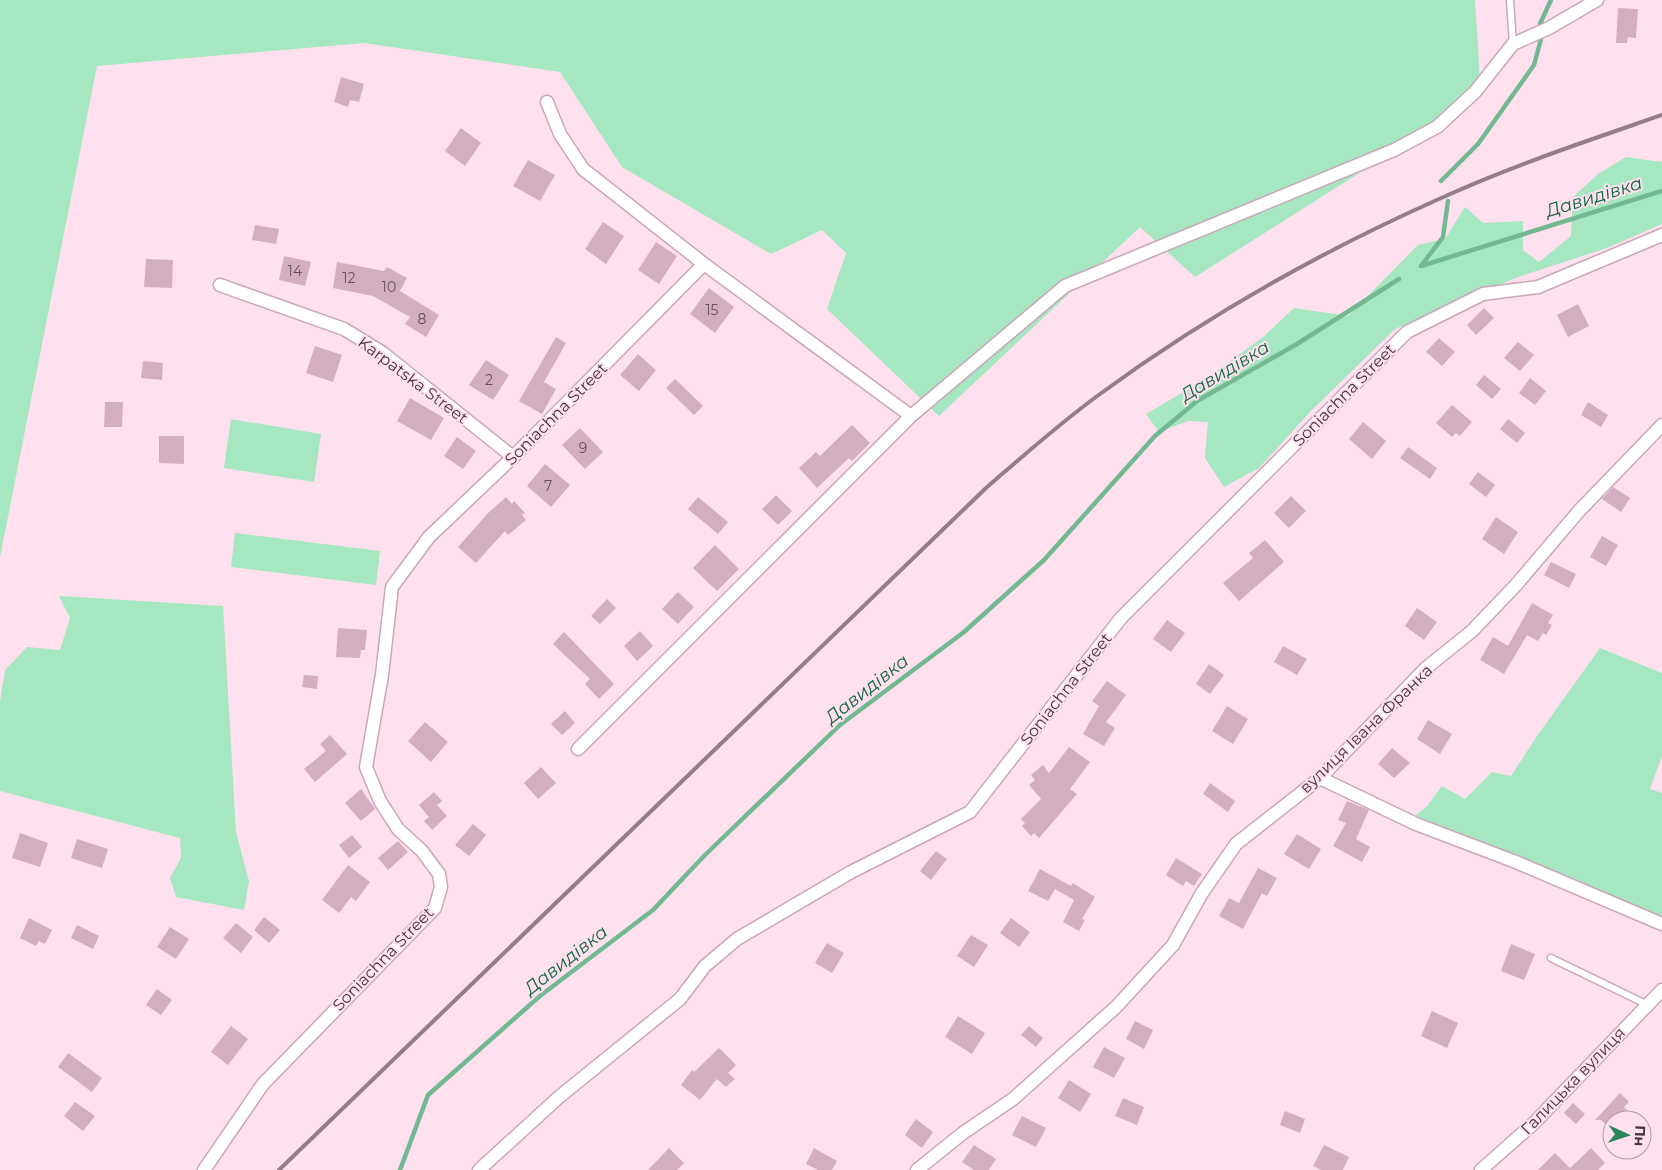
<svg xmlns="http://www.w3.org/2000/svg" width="1662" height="1170" font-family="Montserrat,sans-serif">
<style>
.green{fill:#a4e7c0}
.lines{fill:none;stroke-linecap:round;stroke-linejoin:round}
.stream{stroke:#72b991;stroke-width:4.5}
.building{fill:#d3aec1}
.service-casing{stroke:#caa6b9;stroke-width:9}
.minor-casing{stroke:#caa6b9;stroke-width:15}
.service{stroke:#fff;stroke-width:6}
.minor{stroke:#fff;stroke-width:12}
.rail{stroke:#937d88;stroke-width:4}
.labels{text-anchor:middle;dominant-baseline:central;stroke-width:4;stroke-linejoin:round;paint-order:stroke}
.number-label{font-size:14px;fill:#66525c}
.street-label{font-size:16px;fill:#42343b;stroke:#ffe0ef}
.water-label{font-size:18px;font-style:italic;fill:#126641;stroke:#ffe0ef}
</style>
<rect width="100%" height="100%" fill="#ffe0ef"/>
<path class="green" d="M 0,0 L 1475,0 L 1481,96 L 1195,277 L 1140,227 L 939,416 L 827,309 L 846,253 L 822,230 L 771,254 L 622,167 L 560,72 L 364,43 L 97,66 L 0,557 Z
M 1626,157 L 1662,162 L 1662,224 L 1607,248 L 1518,277 L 1395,329 L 1310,412 L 1259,468 L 1224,487 L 1205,458 L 1208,422 L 1188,421 L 1159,432 L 1146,414 L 1204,380 L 1262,338 L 1294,308 L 1348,316 L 1418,245 L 1445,239 L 1465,207 L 1483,223 L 1523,221 L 1523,250 L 1539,262 L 1571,236 L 1573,197 L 1598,174 Z
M 231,419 L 321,434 L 314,482 L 224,468 Z
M 235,533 L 380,551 L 376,585 L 231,567 Z
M 59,596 L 223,606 L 236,832 L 249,881 L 244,910 L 176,897 L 170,878 L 181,858 L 180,838 L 0,791 L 0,701 L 5,670 L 27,647 L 60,650 L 70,618 Z
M 1600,648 L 1662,673 L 1662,756 L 1650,789 L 1662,793 L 1662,916 L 1415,816 L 1427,806 L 1442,786 L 1465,799 L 1492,772 L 1511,776 L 1537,736 Z"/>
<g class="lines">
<path class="stream" d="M 1540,24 L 1551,0
M 1441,181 L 1478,144 L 1534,65 L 1541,39
M 1421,266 L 1662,191
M 1421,266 L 1443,237 L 1448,201
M 400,1170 L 428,1095 L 540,996 L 653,910 L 705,855 L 840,725 L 964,632 L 1044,560 L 1155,436 L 1197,401 L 1297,344 L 1399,279"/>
</g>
<path class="building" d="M 1618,8 L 1638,9 L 1636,38 L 1628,37 L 1627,43 L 1616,43 Z
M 341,77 L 364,84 L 359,102 L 350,100 L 348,107 L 334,102 Z
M 461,128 L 481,143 L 465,166 L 445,151 Z
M 528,160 L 555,175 L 540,201 L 513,186 Z
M 603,222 L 624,236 L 606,264 L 585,249 Z
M 255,225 L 279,229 L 276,244 L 252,240 Z
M 656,242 L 677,256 L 659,284 L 638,270 Z
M 284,256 L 311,262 L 305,286 L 279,280 Z
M 146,259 L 173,260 L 172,288 L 144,287 Z
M 337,262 L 384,271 L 387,267 L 407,278 L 400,291 L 439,315 L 426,337 L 405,324 L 410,317 L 373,296 L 333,288 Z
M 709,288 L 734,307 L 715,333 L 690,314 Z
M 1578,304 L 1589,326 L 1568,337 L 1557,315 Z
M 1484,308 L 1494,318 L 1476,335 L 1467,325 Z
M 556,337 L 566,343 L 544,382 L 556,389 L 542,414 L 519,401 Z
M 1439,338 L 1455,352 L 1442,366 L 1426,352 Z
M 1518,342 L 1534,355 L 1520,371 L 1504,358 Z
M 315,346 L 342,355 L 333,382 L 306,373 Z
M 638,354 L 656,370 L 639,391 L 620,375 Z
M 486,360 L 509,375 L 493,400 L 469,385 Z
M 143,361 L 163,363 L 162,380 L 141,378 Z
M 1484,375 L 1501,389 L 1492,399 L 1476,385 Z
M 1530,378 L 1546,391 L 1535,405 L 1519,393 Z
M 675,379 L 703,406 L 694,415 L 666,388 Z
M 410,398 L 444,418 L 431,440 L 397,421 Z
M 105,402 L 123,402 L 122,427 L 104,427 Z
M 1588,402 L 1608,415 L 1601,427 L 1581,415 Z
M 1452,405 L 1472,422 L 1460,436 L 1456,433 L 1452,437 L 1436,423 Z
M 1508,419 L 1525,433 L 1517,443 L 1500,429 Z
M 1363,422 L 1386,441 L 1372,459 L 1349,439 Z
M 852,425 L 870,443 L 852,461 L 849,458 L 817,488 L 799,468 L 816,452 L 820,456 Z
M 580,428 L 603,452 L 585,469 L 562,445 Z
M 159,436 L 184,436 L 184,464 L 159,463 Z
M 457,437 L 476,451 L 463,469 L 444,456 Z
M 1408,447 L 1437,468 L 1430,479 L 1400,458 Z
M 545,464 L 570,485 L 551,507 L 527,486 Z
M 1478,472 L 1495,485 L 1486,497 L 1469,484 Z
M 1613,487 L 1630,498 L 1621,512 L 1602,499 Z
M 776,495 L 792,511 L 778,525 L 762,509 Z
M 1291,496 L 1306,511 L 1289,528 L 1274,513 Z
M 506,497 L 512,504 L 514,501 L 525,513 L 522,515 L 526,520 L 508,535 L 505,531 L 476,563 L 458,547 L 488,513 Z
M 698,497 L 728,522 L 718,534 L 688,509 Z
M 1496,517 L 1518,532 L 1504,554 L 1482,539 Z
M 1602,536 L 1618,545 L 1606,566 L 1590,557 Z
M 1265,540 L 1284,562 L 1239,601 L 1223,583 L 1253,558 L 1249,553 Z
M 715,545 L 739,569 L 717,591 L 693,568 Z
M 1551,562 L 1576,574 L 1569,588 L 1544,575 Z
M 678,592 L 694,607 L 678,624 L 662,609 Z
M 607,599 L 616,608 L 600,624 L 591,616 Z
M 1532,603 L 1553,615 L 1548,623 L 1552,625 L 1546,635 L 1543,633 L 1538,641 L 1527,635 L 1504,674 L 1480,660 L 1493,637 L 1508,646 Z
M 1417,608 L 1437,622 L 1424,640 L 1405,626 Z
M 1167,620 L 1185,633 L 1171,652 L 1153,639 Z
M 338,628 L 367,630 L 365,650 L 361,650 L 360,658 L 336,657 Z
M 640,631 L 653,646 L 637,661 L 624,646 Z
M 564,632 L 614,684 L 599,699 L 585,684 L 590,679 L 553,644 Z
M 1283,646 L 1307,659 L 1297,675 L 1274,662 Z
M 1209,664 L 1224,675 L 1210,694 L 1196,684 Z
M 304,675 L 318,676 L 317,689 L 302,687 Z
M 1107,681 L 1126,695 L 1106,722 L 1115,728 L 1104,746 L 1083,734 L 1099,706 L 1092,701 Z
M 1227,706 L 1248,719 L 1233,744 L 1212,731 Z
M 565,711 L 575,723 L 562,735 L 551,724 Z
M 1428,720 L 1452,734 L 1440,754 L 1417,739 Z
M 425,722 L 448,742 L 431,762 L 408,741 Z
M 330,735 L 347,754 L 315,782 L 304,769 L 326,751 L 320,744 Z
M 1069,747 L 1090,762 L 1070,789 L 1077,794 L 1039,838 L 1034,833 L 1031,836 L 1022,826 L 1025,823 L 1021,819 L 1041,799 L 1029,785 L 1035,780 L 1031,775 L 1043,765 L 1049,773 Z
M 1392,748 L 1410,763 L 1394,778 L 1378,764 Z
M 541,767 L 556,783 L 538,799 L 524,783 Z
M 1210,783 L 1235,801 L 1228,812 L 1203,794 Z
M 361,789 L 375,809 L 361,821 L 345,803 Z
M 434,792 L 442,801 L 437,805 L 447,816 L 432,830 L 424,821 L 429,817 L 419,805 Z
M 1347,801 L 1369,810 L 1356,839 L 1370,847 L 1362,862 L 1333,846 L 1346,823 L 1338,820 Z
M 473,824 L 486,835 L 469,856 L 455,845 Z
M 20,833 L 48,843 L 40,867 L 12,858 Z
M 1297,834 L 1321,849 L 1309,869 L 1284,854 Z
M 352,835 L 362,847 L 349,858 L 339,845 Z
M 77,839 L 108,849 L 102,868 L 71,858 Z
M 398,841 L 408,852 L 388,870 L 378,858 Z
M 936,851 L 947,859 L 931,880 L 920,871 Z
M 1176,858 L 1202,874 L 1194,886 L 1186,881 L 1183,886 L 1166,875 Z
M 348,865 L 370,882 L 356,901 L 351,897 L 339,913 L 322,900 Z
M 1258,868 L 1277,878 L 1267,896 L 1262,893 L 1243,929 L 1219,916 L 1229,898 L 1239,903 Z
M 1040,869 L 1071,886 L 1073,883 L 1095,897 L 1082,919 L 1085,920 L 1079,931 L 1063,922 L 1074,900 L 1055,889 L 1048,901 L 1028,891 Z
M 264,917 L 280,930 L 269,943 L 254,930 Z
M 29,918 L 52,930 L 45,944 L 39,941 L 36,946 L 20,938 Z
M 1011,918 L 1030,932 L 1019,947 L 1000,933 Z
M 236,923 L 253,937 L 241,953 L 223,938 Z
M 77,925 L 99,936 L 93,949 L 71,938 Z
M 170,927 L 189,939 L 176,959 L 157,947 Z
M 971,935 L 988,945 L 974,967 L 957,956 Z
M 827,943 L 844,953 L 832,973 L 815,963 Z
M 1511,944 L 1535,954 L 1524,980 L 1501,971 Z
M 157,989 L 172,1000 L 161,1015 L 146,1005 Z
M 1432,1011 L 1458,1023 L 1447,1048 L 1421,1036 Z
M 958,1016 L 985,1033 L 972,1054 L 945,1037 Z
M 1135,1021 L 1153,1030 L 1144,1049 L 1126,1039 Z
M 231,1026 L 248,1039 L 228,1065 L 211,1052 Z
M 1029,1026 L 1043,1038 L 1036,1047 L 1021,1035 Z
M 1104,1047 L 1125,1058 L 1114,1078 L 1093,1067 Z
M 719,1048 L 736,1065 L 728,1073 L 735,1079 L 726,1087 L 717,1079 L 700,1100 L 681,1085 L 692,1070 L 694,1072 Z
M 68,1053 L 102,1078 L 92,1092 L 58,1067 Z
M 1069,1080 L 1091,1094 L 1080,1112 L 1058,1098 Z
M 1620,1093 L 1629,1102 L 1624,1107 L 1637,1120 L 1612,1120 L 1612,1131 L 1601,1120 L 1595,1120 Z
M 1123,1098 L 1144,1107 L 1137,1125 L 1115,1116 Z
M 75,1102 L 95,1116 L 83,1131 L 64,1116 Z
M 1573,1103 L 1585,1114 L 1576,1124 L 1564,1113 Z
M 1285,1111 L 1305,1119 L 1300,1133 L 1280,1125 Z
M 1022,1116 L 1046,1128 L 1036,1147 L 1012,1135 Z
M 916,1119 L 933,1132 L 922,1148 L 905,1135 Z
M 974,1145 L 996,1159 L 989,1170 L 974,1170 L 962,1162 Z
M 1324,1145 L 1349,1157 L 1343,1170 L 1321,1170 L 1313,1166 Z
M 669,1148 L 684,1163 L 677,1170 L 648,1170 Z
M 814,1148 L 837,1161 L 832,1170 L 818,1170 L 806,1164 Z
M 1591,1148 L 1605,1163 L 1598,1170 L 1538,1170 L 1555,1153 L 1570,1168 Z"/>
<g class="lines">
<defs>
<path id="service" d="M 1510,0 L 1513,44
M 1551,958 L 1648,1005"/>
<path id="minor" d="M 547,102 L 560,134 L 583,169 L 704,264 L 911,416 L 578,749
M 220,285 L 344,329 L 383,353 L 513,457
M 911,416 L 1065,286 L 1394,150 L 1437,127 L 1475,92 L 1513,44 L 1549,28 L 1597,0
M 1320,778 L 1416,824 L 1516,862 L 1662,924
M 204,1170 L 263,1084 L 435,908 L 441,887 L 439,874 L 422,851 L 398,829 L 380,801 L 366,767 L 382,675 L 392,587 L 429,537 L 513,457 L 704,264
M 479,1170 L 559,1097 L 680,999 L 705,966 L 737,939 L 851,872 L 970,812 L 1121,618 L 1407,332 L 1483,294 L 1538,287 L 1662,235
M 917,1170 L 963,1133 L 1013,1099 L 1116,1007 L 1173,945 L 1202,893 L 1236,844 L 1320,778 L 1426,668 L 1472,631 L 1516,585 L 1579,511 L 1662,425
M 1481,1170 L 1534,1123 L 1662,990"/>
</defs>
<use href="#service" class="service-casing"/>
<use href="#minor" class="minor-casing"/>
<use href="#service" class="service"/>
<use href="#minor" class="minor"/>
<path class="rail" d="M 279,1170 L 986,488 C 1023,456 1060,423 1100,394 C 1205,317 1320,252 1439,199 C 1511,166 1587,141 1662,115"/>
</g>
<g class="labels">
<g class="number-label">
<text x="295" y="271">14</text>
<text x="349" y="278">12</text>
<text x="389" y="287">10</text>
<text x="712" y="310">15</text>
<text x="422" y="319">8</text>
<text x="489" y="380">2</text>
<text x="583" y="448">9</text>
<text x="548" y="486">7</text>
</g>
<g class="street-label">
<text transform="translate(413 380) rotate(37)">Karpatska Street</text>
<text transform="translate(1344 395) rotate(-45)">Soniachna Street</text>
<text transform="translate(556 414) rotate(-45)">Soniachna Street</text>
<text transform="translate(1066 689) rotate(-52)">Soniachna Street</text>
<text transform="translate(1366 729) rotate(-44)">вулиця Івана Франка</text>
<text transform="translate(383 959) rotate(-46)">Soniachna Street</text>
<text transform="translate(1573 1081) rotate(-46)">Галицька вулиця</text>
</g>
<g class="water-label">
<text transform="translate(1594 197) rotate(-17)">Давидівка</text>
<text transform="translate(1225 371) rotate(-31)">Давидівка</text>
<text transform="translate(867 689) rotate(-38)">Давидівка</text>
<text transform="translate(566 960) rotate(-38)">Давидівка</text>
</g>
</g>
<g transform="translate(1627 1135) rotate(93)"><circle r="24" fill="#ffe0ef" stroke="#b39ba7"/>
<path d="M0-4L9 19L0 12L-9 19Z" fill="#2d865b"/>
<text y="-8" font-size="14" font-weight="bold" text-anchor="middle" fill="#42343b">Пн</text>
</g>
</svg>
